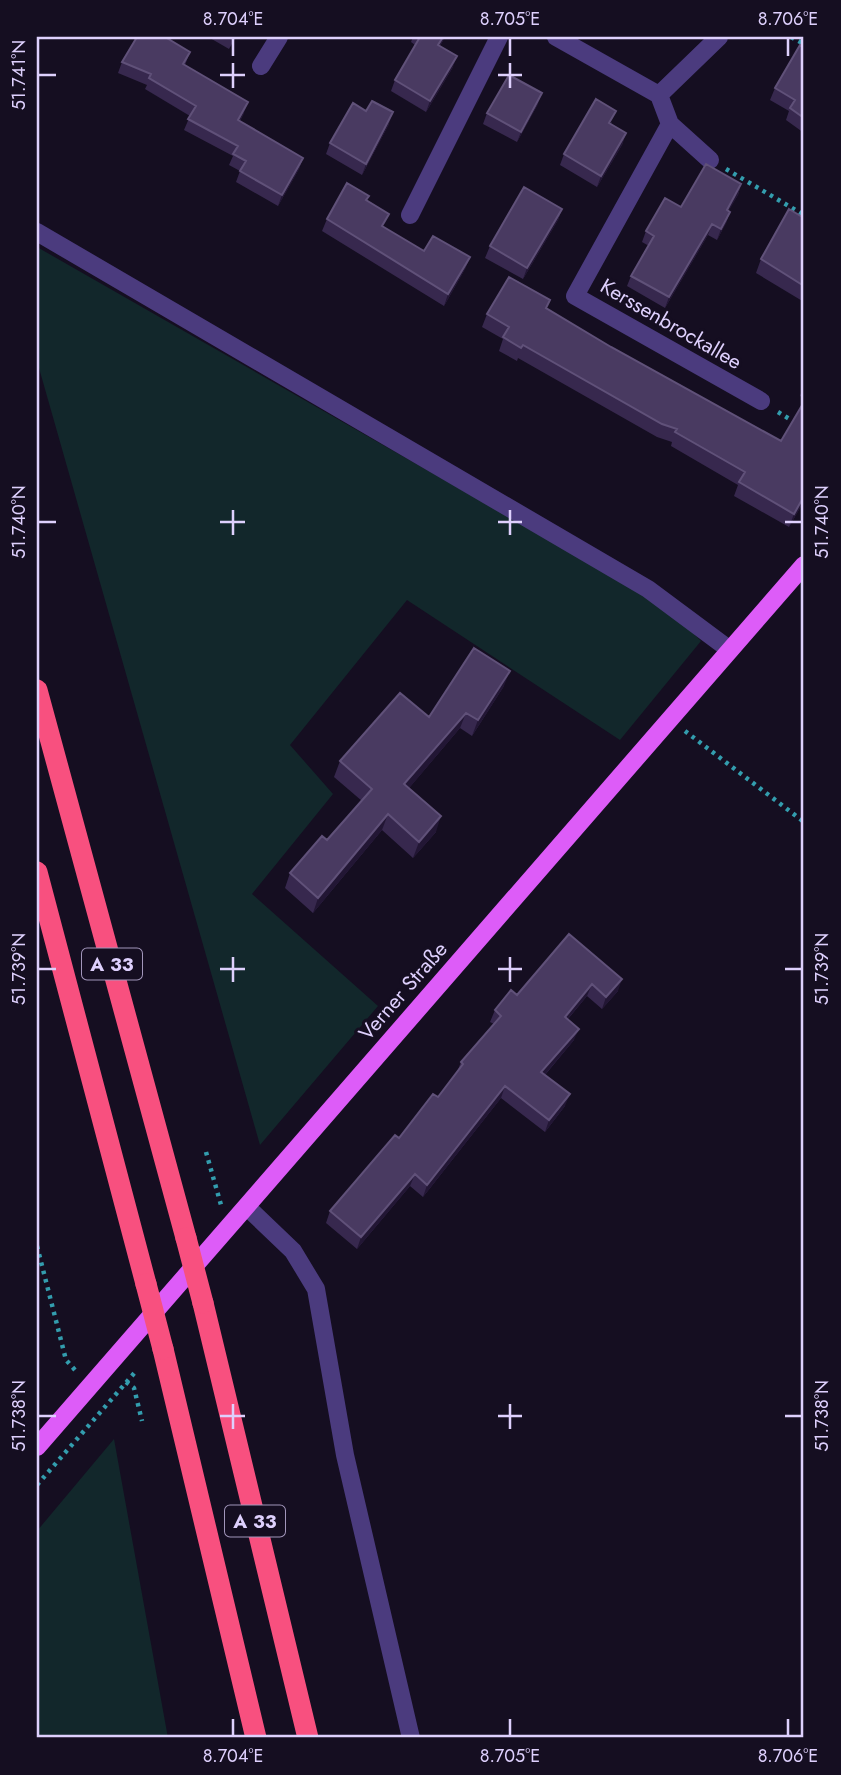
<svg xmlns="http://www.w3.org/2000/svg" width="841" height="1775" font-family="Jost,sans-serif">
<style>
.green{fill:#12272b}
.lines{fill:none;stroke-linecap:round;stroke-linejoin:round}
.path{stroke:#339dae;stroke-width:4.5;stroke-dasharray:3.5 5;stroke-linecap:butt}
.minor{stroke:#4b3b7e;stroke-width:18}
.major{stroke:#dd5cf8;stroke-width:18}
.highway{stroke:#f8507f;stroke-width:21}
.highway-bridge{stroke:#f8507f;stroke-width:21}
.wall{fill:#37284e}
.shaded-wall{fill:#221634}
.building{fill:#493a61;stroke:#605179;stroke-width:2}
.ticks{fill:none;stroke:#ded0fd;stroke-width:2.5}
.labels{text-anchor:middle;dominant-baseline:central;stroke-width:6;stroke-linejoin:round;paint-order:stroke}
.shield{fill:#150e21;stroke:#a296bb;stroke-width:2}
.shield-label{font-size:19px;font-weight:bold;fill:#ded0fd}
.street-label{font-size:21px;fill:#ded0fd;stroke:#150e21}
.neatline{fill:none;stroke:#ded0fd;stroke-width:2.5}
.ticks-label{font-size:18px;text-anchor:middle;fill:#ded0fd}
</style>
<rect width="100%" height="100%" fill="#150e21"/>
<path class="green" d="M 37,247 L 668,608 L 701,641 L 620,740 L 407,600 L 290,745 L 333,794 L 252,894 L 378,1006 L 260,1145 L 37,361 Z
M 114,1439 L 168,1738 L 42,1738 L 37,1734 L 37,1531 Z"/>
<g class="lines">
<path class="path" d="M 791,37 L 804,44
M 726,169 L 804,215
M 778,412 L 804,428
M 685,731 L 804,822
M 206,1152 L 221,1205
M 37,1246 L 66,1360 L 75,1370
M 126,1382 L 134,1388 L 142,1421
M 37,1485 L 137,1370"/>
<path class="minor" d="M 556,37 L 659,95 L 670,124 L 575,296 L 761,401
M 261,66 L 279,37
M 659,95 L 719,37
M 670,124 L 710,160
M 410,215 L 499,37
M 37,232 L 648,589 L 730,650
M 247,1207 L 293,1251 L 316,1289 L 345,1455 L 411,1738"/>
<path class="major" d="M 37,1447 L 804,565"/>
<path class="highway" d="M 37,690 L 186,1238
M 37,872 L 146,1284
M 203,1303 L 308,1738
M 163,1349 L 256,1738"/>
<path class="highway-bridge" d="M 186,1238 L 203,1303
M 146,1284 L 163,1349"/>
</g>
<path class="wall" d="M 211,37 L 236,37 L 229,49 L 210,38 Z
M 413,37 L 445,37 L 440,46 L 453,67 L 426,112 L 391,91 L 395,80 L 415,45 L 411,42 Z
M 804,48 L 804,133 L 786,120 L 789,111 L 770,100 L 775,88 Z
M 190,52 L 185,65 L 244,113 L 240,121 L 303,158 L 299,169 L 278,206 L 236,182 L 240,171 L 229,165 L 233,156 L 184,130 L 190,116 L 145,89 L 147,85 L 118,73 L 122,62 Z
M 538,104 L 517,142 L 483,124 L 487,113 Z
M 366,111 L 389,124 L 362,175 L 326,154 L 330,143 Z
M 612,122 L 611,124 L 626,133 L 622,145 L 597,187 L 560,165 L 564,154 Z
M 741,184 L 738,195 L 728,211 L 730,212 L 726,223 L 717,240 L 708,235 L 665,308 L 627,286 L 631,276 L 649,246 L 642,242 L 646,231 L 681,207 Z
M 369,196 L 367,201 L 384,227 L 424,251 L 470,257 L 465,269 L 444,306 L 322,231 L 327,219 Z
M 562,209 L 558,220 L 523,279 L 485,258 L 490,246 Z
M 804,218 L 804,302 L 756,273 L 761,259 Z
M 547,308 L 804,501 L 789,527 L 734,496 L 738,485 L 671,446 L 672,442 L 657,437 L 518,358 L 517,361 L 499,351 L 503,339 L 482,327 L 487,314 Z
M 804,384 L 804,398 L 800,396 Z
M 504,686 L 472,736 L 460,728 L 409,788 L 436,832 L 413,858 L 382,830 L 313,913 L 285,888 L 290,873 L 327,840 L 362,801 L 334,777 L 340,761 L 429,717 Z
M 569,934 L 618,991 L 602,1009 L 587,996 L 568,1019 L 574,1040 L 545,1075 L 565,1106 L 545,1132 L 501,1098 L 423,1197 L 410,1186 L 357,1249 L 326,1223 L 330,1211 L 438,1097 L 457,1072 L 461,1062 L 494,1024 L 490,1022 L 495,1010 L 517,995 Z"/>
<path class="shaded-wall" d="M 443,37 L 445,37 L 434,56 L 438,45 Z
M 457,56 L 453,67 L 426,112 L 430,101 Z
M 542,93 L 538,104 L 517,142 L 521,132 Z
M 248,102 L 244,113 L 234,131 L 238,120 Z
M 393,112 L 389,124 L 362,175 L 366,164 Z
M 626,133 L 622,145 L 597,187 L 601,176 Z
M 303,158 L 299,169 L 278,206 L 282,195 Z
M 741,184 L 738,195 L 723,221 L 727,210 Z
M 562,209 L 558,220 L 523,279 L 527,268 Z
M 730,212 L 726,223 L 717,240 L 721,229 Z
M 712,224 L 708,235 L 665,308 L 669,297 Z
M 470,257 L 465,269 L 444,306 L 448,294 Z
M 804,496 L 804,501 L 789,527 L 794,514 Z
M 510,671 L 504,686 L 472,736 L 478,720 Z
M 466,713 L 460,728 L 399,800 L 404,784 Z
M 388,814 L 382,830 L 313,913 L 318,898 Z
M 441,816 L 436,832 L 413,858 L 419,842 Z
M 622,979 L 618,991 L 602,1009 L 606,997 Z
M 592,984 L 587,996 L 560,1028 L 565,1017 Z
M 579,1029 L 574,1040 L 537,1084 L 541,1072 Z
M 505,1086 L 501,1098 L 423,1197 L 427,1185 Z
M 570,1094 L 565,1106 L 545,1132 L 549,1120 Z
M 415,1174 L 410,1186 L 357,1249 L 361,1237 Z"/>
<path class="building" d="M 137,37 L 165,37 L 190,52 L 183,64 L 248,102 L 238,120 L 303,158 L 282,195 L 240,171 L 246,161 L 233,154 L 238,146 L 188,119 L 196,106 L 149,78 L 151,74 L 122,62 Z
M 420,37 L 443,37 L 438,45 L 457,56 L 430,101 L 395,80 Z
M 800,45 L 804,48 L 804,118 L 790,108 L 795,100 L 775,88 Z
M 509,75 L 542,93 L 521,132 L 487,113 Z
M 596,99 L 616,111 L 609,123 L 626,133 L 601,176 L 564,154 Z
M 372,101 L 393,112 L 366,164 L 330,143 L 353,103 L 366,111 Z
M 706,164 L 741,184 L 727,210 L 730,212 L 721,229 L 712,224 L 669,297 L 631,276 L 654,236 L 646,231 L 665,198 L 681,207 Z
M 347,183 L 369,196 L 366,200 L 389,214 L 382,226 L 424,251 L 433,236 L 470,257 L 448,294 L 327,219 Z
M 524,187 L 562,209 L 527,268 L 490,246 Z
M 789,209 L 804,218 L 804,286 L 761,259 Z
M 509,277 L 550,300 L 546,308 L 611,347 L 781,441 L 804,402 L 804,496 L 794,514 L 739,482 L 745,472 L 675,432 L 677,429 L 662,424 L 523,345 L 521,348 L 503,337 L 509,327 L 487,314 Z
M 474,648 L 510,671 L 478,720 L 466,713 L 404,784 L 441,816 L 419,842 L 388,814 L 318,898 L 290,873 L 322,836 L 327,840 L 372,789 L 340,761 L 400,693 L 429,717 Z
M 569,934 L 622,979 L 606,997 L 592,984 L 565,1017 L 579,1029 L 541,1072 L 570,1094 L 549,1120 L 505,1086 L 427,1185 L 415,1174 L 361,1237 L 330,1211 L 395,1135 L 399,1138 L 433,1094 L 438,1097 L 463,1064 L 461,1062 L 501,1016 L 495,1010 L 511,990 L 517,995 Z"/>
<path class="ticks" d="M 233,38 L 233,56M 510,38 L 510,56M 788,38 L 788,56M 233,63 L 233,88M 510,63 L 510,88M 38,75 L 56,75M 220,75 L 245,75M 498,75 L 522,75M 233,510 L 233,535M 510,510 L 510,535M 38,522 L 56,522M 220,522 L 245,522M 498,522 L 522,522M 785,522 L 802,522M 233,957 L 233,982M 510,957 L 510,982M 38,969 L 56,969M 220,969 L 245,969M 498,969 L 522,969M 785,969 L 802,969M 233,1404 L 233,1429M 510,1404 L 510,1429M 38,1416 L 56,1416M 220,1416 L 245,1416M 498,1416 L 522,1416M 785,1416 L 802,1416M 233,1719 L 233,1736M 510,1719 L 510,1736M 788,1719 L 788,1736"/>
<g class="labels">
<g class="shield">
<rect x="82" y="948.5" width="60" height="31" rx="5"/>
<rect x="225" y="1505.5" width="60" height="31" rx="5"/>
</g>
<g class="shield-label">
<text x="112" y="964">A 33</text>
<text x="255" y="1521">A 33</text>
</g>
<g class="street-label">
<text transform="translate(671 324) rotate(30)">Kerssenbrockallee</text>
<text transform="translate(403 991) rotate(-49)">Verner Straße</text>
</g>
</g>
<rect width="841" height="1775" fill="none" stroke="#150e21" stroke-width="77"/>
<rect x="38" y="38" width="764" height="1698" class="neatline"/>
<g class="ticks-label">
<text x="233" y="25">8.704°E</text>
<text x="510" y="25">8.705°E</text>
<text x="788" y="25">8.706°E</text>
<text transform="translate(19 75) rotate(-90)" y="6">51.741°N</text>
<text transform="translate(19 522) rotate(-90)" y="6">51.740°N</text>
<text transform="translate(822 522) rotate(-90)" y="6">51.740°N</text>
<text transform="translate(19 969) rotate(-90)" y="6">51.739°N</text>
<text transform="translate(822 969) rotate(-90)" y="6">51.739°N</text>
<text transform="translate(19 1416) rotate(-90)" y="6">51.738°N</text>
<text transform="translate(822 1416) rotate(-90)" y="6">51.738°N</text>
<text x="233" y="1762">8.704°E</text>
<text x="510" y="1762">8.705°E</text>
<text x="788" y="1762">8.706°E</text>
</g>
</svg>
